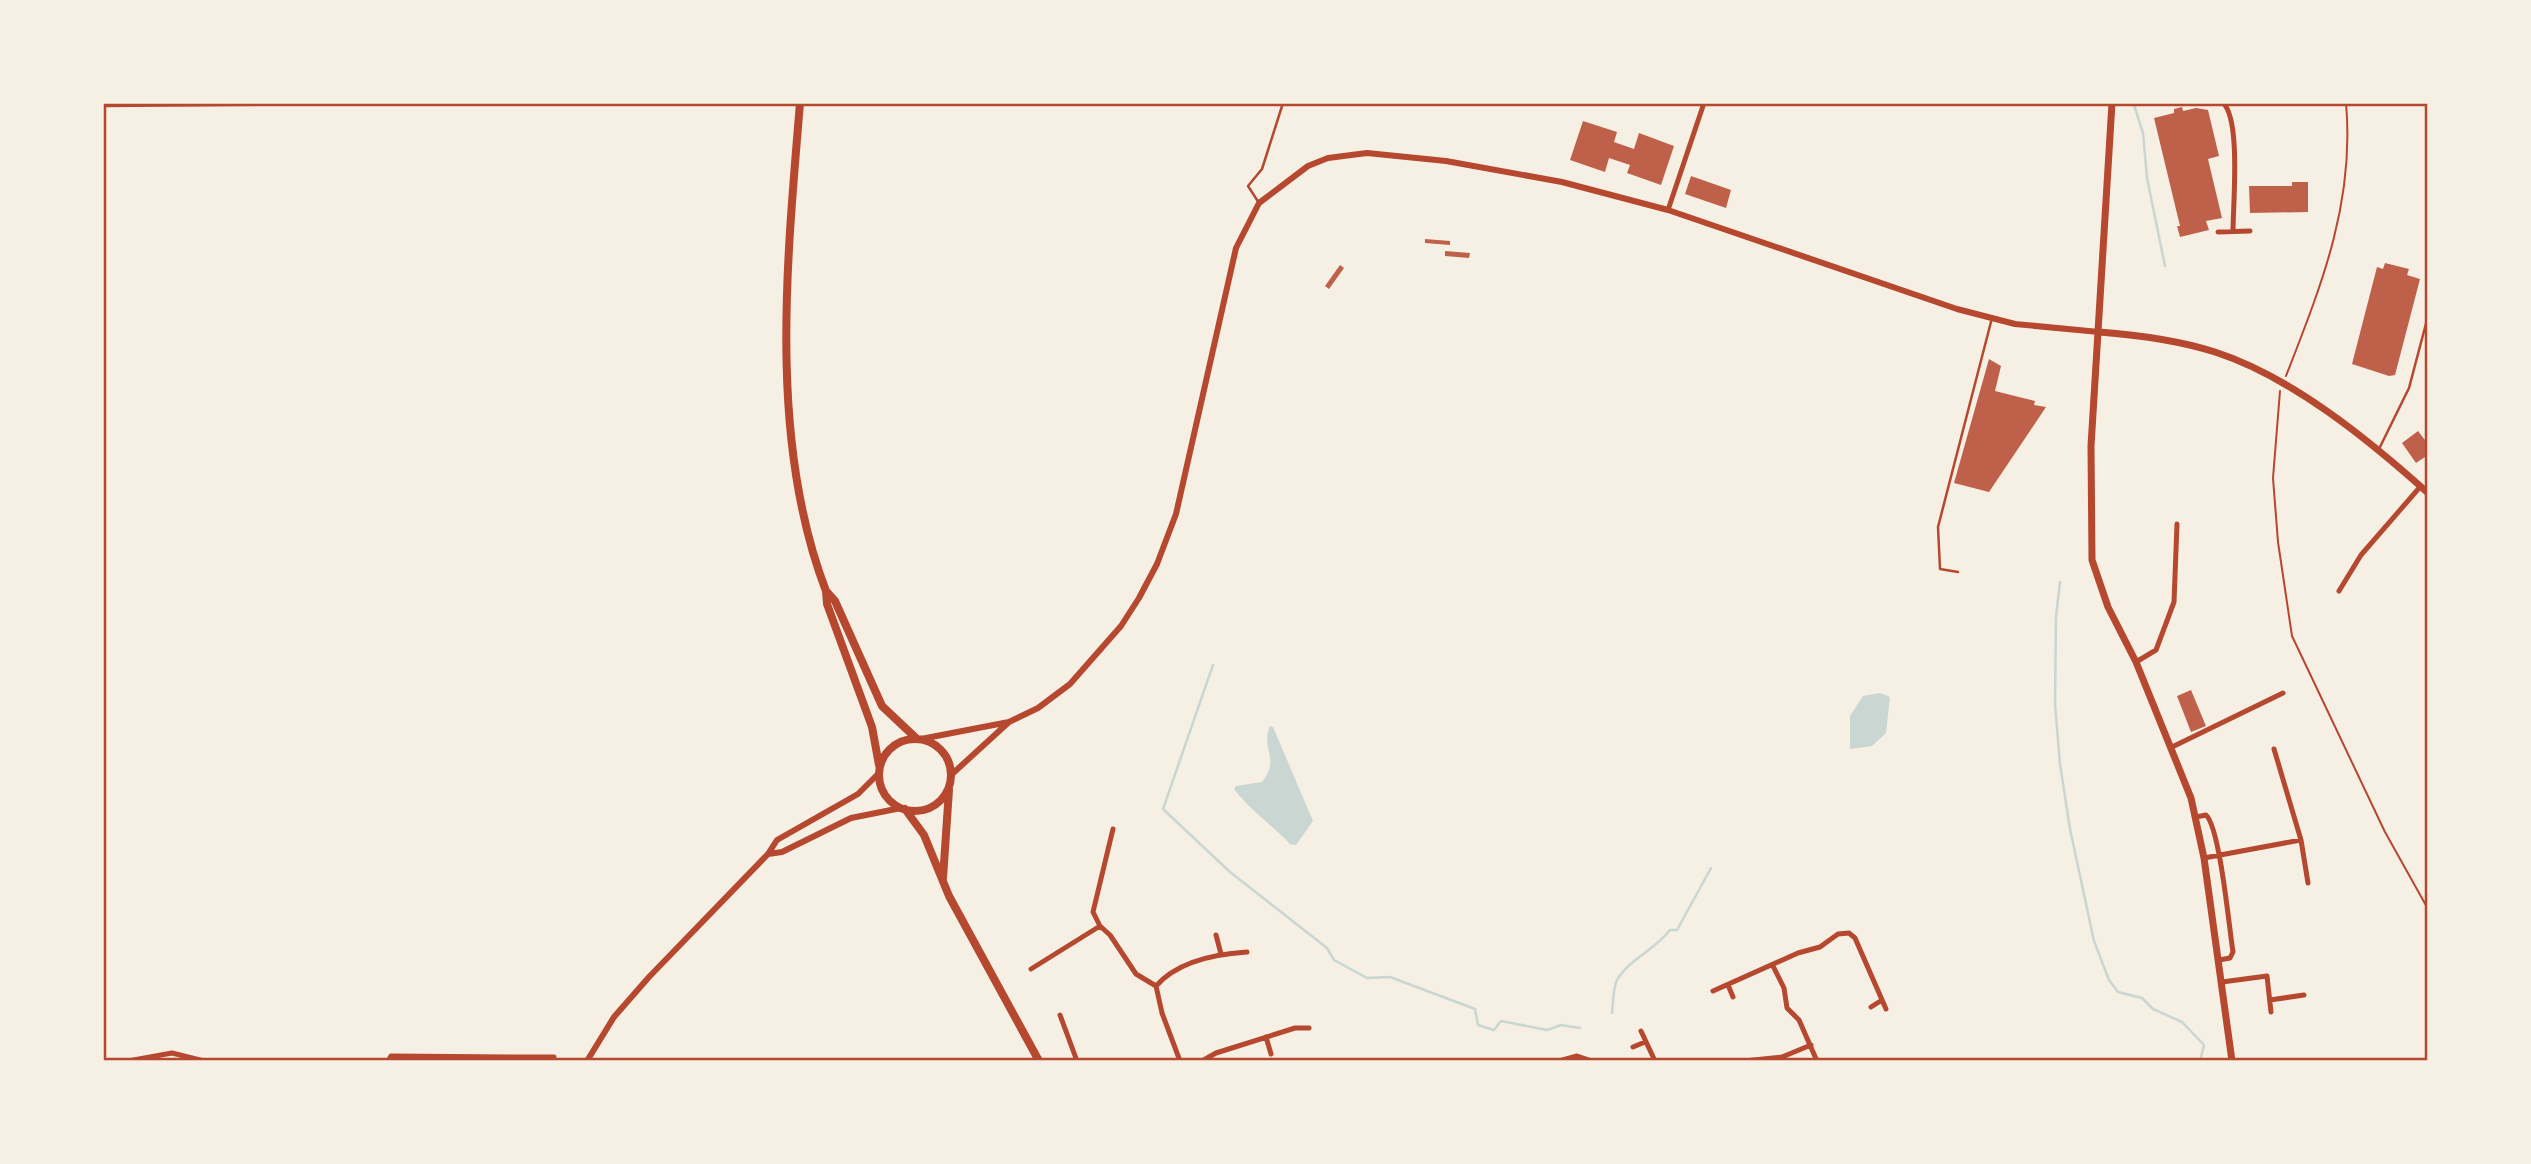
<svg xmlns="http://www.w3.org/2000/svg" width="2531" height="1164" font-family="Raleway,sans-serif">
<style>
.water{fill:#c9d6d2}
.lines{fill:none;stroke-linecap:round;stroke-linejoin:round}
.stream{stroke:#c9d6d2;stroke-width:2.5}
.building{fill:#bf614a}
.path{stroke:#b5482f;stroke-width:2}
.service{stroke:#b5482f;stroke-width:2.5}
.minor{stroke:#b5482f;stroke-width:5}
.tertiary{stroke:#b5482f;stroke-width:6}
.secondary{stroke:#b5482f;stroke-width:7}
.primary{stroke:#b5482f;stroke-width:8}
.neatline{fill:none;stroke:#b5482f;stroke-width:2.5}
</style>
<rect width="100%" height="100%" fill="#f6efe4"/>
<path class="water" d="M 1880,693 L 1890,697 L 1886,733 L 1872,746 L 1850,749 L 1850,716 L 1863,696 Z
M 1270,726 L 1273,727 L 1313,821 L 1296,845 L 1290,844 C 1272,825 1251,811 1234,789 L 1236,786 L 1262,782 C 1281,758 1260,749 1270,726 Z"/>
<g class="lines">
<path class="stream" d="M 2134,105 L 2143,133 L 2147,178 L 2165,266
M 2060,582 L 2056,617 L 2055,704 L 2060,764 L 2070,829 L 2094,941 L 2109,980 L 2118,992 L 2142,998 L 2153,1009 L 2182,1022 L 2204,1045 L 2200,1061
M 1213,665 L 1163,809 L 1230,872 L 1327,948 L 1334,960 L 1367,978 L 1390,977 L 1475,1009 L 1478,1025 L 1494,1030 L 1501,1021 L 1547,1030 L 1561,1025 L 1580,1028
M 1612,1013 C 1613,1004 1613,988 1617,980 C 1629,959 1655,950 1670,930 L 1677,930 L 1711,868"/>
</g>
<path class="building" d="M 2182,107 L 2183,111 L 2196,108 L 2208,110 L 2219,156 L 2208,159 L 2222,218 L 2206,221 L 2209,230 L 2180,237 L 2177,226 L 2180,226 L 2154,118 L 2174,113 L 2174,109 Z
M 1583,121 L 1617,132 L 1614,142 L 1634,149 L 1639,133 L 1674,146 L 1661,185 L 1627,173 L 1630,165 L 1609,158 L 1605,172 L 1570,160 Z
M 1691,176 L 1731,190 L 1726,208 L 1685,194 Z
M 2292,182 L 2308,182 L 2308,212 L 2250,213 L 2249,186 L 2292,186 Z
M 1425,239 L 1450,241 L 1450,245 L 1425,243 Z
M 1445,251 L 1470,253 L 1469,258 L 1445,256 Z
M 2385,263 L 2409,269 L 2407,275 L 2420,279 L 2395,375 L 2389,376 L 2352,364 L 2377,267 L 2383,269 Z
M 1340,265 L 1344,268 L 1329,289 L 1325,286 Z
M 1989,359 L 2001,366 L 1995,391 L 2035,401 L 2034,405 L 2046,407 L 1989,492 L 1954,483 Z
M 2418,431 L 2428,444 L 2428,455 L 2416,463 L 2402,443 Z
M 2191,690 L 2206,726 L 2191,732 L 2177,696 Z"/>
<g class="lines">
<path class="path" d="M 2286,376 C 2321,286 2355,203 2346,103
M 2280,391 L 2273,478 L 2278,542 L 2292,636 L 2385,832 L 2428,909"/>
<path class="service" d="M 103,106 L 450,103
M 1259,203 L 1248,186 L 1262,169 L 1283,103
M 2380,447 L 2409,388 L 2428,316
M 1958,572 L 1940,569 L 1938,527 L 1992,318"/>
<path class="minor" d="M 2223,103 C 2241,119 2233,205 2233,231
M 1668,210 L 1704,103
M 2218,232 L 2250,231
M 2339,591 L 2361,555 L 2420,487
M 2136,662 L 2156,650 L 2174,602 L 2177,524
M 2172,747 L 2283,693
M 2274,749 L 2301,840 L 2308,883
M 2196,817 L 2206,815 C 2220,828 2229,927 2233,952 L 2230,958 L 2219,960
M 1113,829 L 1093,912 L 1100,926 L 1110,935 L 1136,974 L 1156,986
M 2204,858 L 2301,840
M 1216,935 L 1221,954
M 1773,966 L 1784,988 L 1787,1008 L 1799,1020 L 1817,1061
M 1031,969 L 1100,926
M 2222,982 L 2267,976 L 2271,1012
M 1728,985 L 1733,997
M 1156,986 C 1178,961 1215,954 1247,952
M 1156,986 L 1162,1013 L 1180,1061
M 1713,991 L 1798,953 L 1820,947 L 1838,934 L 1849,933 L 1855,938 L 1886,1009
M 2270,1000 L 2304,995
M 1871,1007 L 1882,1000
M 1060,1015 L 1077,1061
M 1641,1031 L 1655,1061
M 1266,1037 L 1271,1054
M 1633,1047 L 1645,1042
M 520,1057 L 554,1057
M 128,1061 L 172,1053 L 204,1061
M 263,1061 L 289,1061
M 388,1061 L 391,1056 L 520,1057 L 520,1061
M 1202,1061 L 1216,1053 L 1295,1028 L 1309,1028
M 1559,1061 L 1577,1056 L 1592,1061
M 1744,1061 L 1782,1057 L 1811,1045"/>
<path class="tertiary" d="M 921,739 L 1009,722
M 951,775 L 1009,722 L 1038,708 L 1070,684 L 1121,626 L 1139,598 L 1157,564 L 1176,514 L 1236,248 L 1259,203 L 1308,166 L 1328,158 L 1367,153 L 1446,161 L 1562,182 L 1668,210 L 1957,309 L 2015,324 L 2099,332
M 768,854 L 782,852 L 851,818 L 901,808
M 587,1061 L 614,1017 L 649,977 L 768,854 L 777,840 L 858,794 L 879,773"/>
<path class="secondary" d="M 2112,103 L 2091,446 L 2092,560 L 2108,607 L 2136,662 L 2191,798 L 2204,858 L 2232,1061
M 2099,332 C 2139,335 2177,340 2215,352 C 2292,377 2369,440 2428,493"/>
<path class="primary" d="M 800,103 C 787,261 768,440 826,591 L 835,601 L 882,706 L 917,739
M 826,591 L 827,604 L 872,727 L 879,765
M879 775a36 36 0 1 1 72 0a36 36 0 1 1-72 0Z
M 905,809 L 924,835 L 949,896 L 1039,1061
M 943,878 L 949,790"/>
</g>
<rect width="2531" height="1164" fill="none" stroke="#f6efe4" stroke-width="210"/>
<rect x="105" y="105" width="2321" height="954" class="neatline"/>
</svg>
